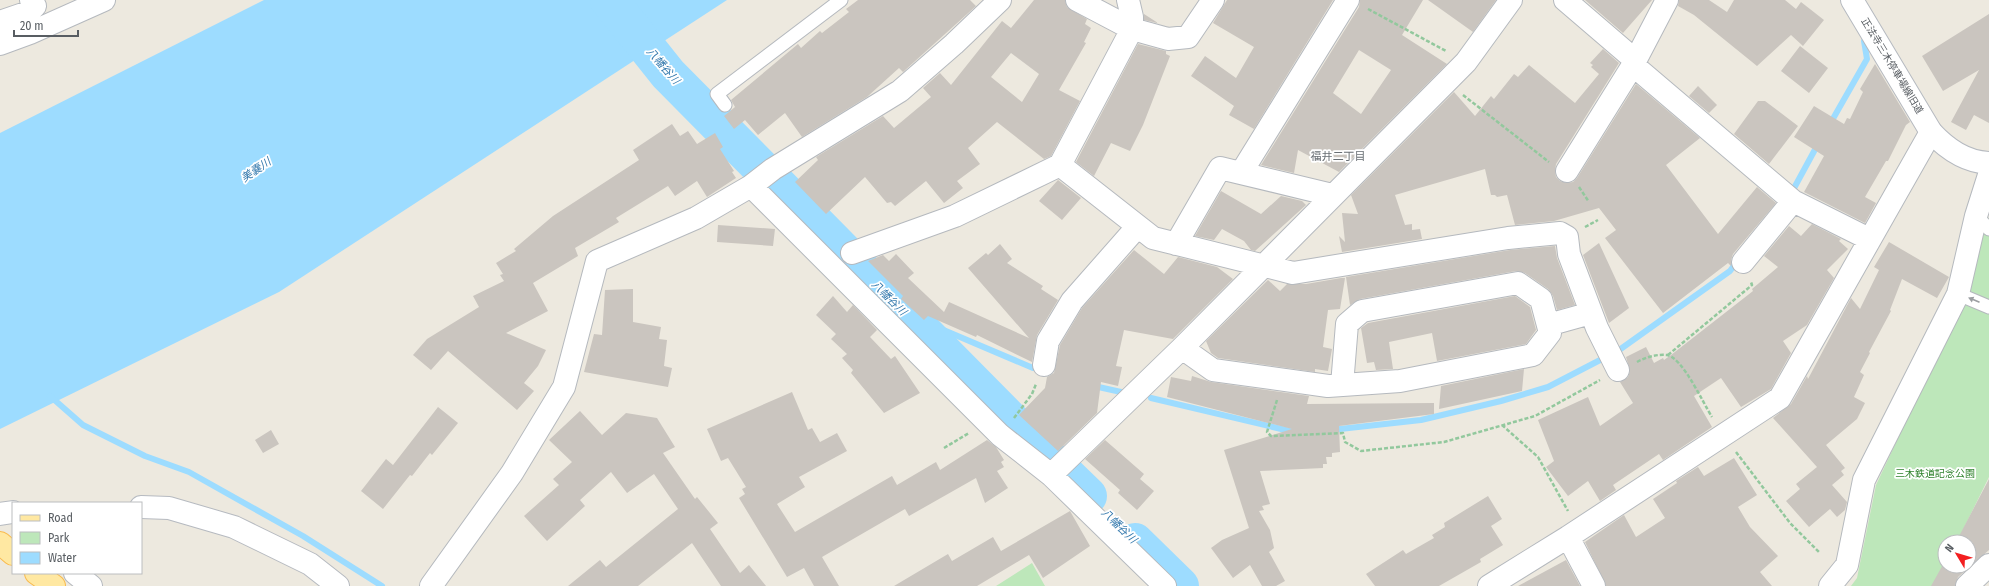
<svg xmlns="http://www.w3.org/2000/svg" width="1989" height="586" font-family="'Fira Sans Condensed','Noto Sans JP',sans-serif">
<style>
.green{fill:#bde7ba}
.water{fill:#9ddcff}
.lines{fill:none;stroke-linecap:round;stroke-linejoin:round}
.stream{stroke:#9ddcff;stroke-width:6}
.river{stroke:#9ddcff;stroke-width:38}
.building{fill:#cac5bf;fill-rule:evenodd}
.lane-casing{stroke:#b5b9be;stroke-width:15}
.street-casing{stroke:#b5b9be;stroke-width:24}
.secondary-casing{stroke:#b6bac0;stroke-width:24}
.primary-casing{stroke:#f9ba4c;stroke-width:24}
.path{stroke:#92c89d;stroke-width:2.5;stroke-dasharray:4 2;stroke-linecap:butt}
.lane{stroke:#fff;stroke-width:13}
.street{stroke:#fff;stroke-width:22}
.secondary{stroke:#fff;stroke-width:22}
.primary{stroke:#ffe8a2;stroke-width:22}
.oneway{fill:#9b9ea1}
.labels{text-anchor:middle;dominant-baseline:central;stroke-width:3.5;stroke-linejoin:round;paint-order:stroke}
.street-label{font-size:10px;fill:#585d62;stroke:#fff}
.park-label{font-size:10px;fill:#31832e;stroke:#fff}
.water-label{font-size:11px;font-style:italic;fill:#3479ad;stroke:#fff}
.neighbourhood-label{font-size:11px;fill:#696f74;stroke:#fff}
</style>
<rect width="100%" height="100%" fill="#ede9df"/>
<path class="green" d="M 1989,217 L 1989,477 L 1957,542 L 1945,542 L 1945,565 L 1933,586 L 1851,586 L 1857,578 L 1876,485 L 1924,383 Z
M 1032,563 L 1045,586 L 996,586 Z"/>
<path class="water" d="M 264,0 L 727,0 L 279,292 L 0,429 L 0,133 Z"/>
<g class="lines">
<path class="stream" d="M 1830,124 L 1867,59 L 1864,41
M 1793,190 L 1818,144
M 919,328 L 927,323 L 1033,368
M 1615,353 L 1730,271 L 1738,260
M 1094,386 L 1121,392
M 50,396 L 83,425 L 145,456 L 189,472 L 303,536 L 382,586
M 1151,398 L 1294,432
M 1331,430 L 1421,420 L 1501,401 L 1548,387 L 1604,358"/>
<path class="river" d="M 609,0 L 668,74 L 1028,438 L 1088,496
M 1135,542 L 1180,586"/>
</g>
<path class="building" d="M 858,0 L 970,0 L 976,6 L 903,72 L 899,68 L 867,97 L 802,137 L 785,113 L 758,135 L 745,120 L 734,129 L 724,116 L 735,107 L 731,100 L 798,44 L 801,48 L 820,31 L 822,33 L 849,12 L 846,9 Z
M 1034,0 L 1065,0 L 1067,7 L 1087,19 L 1085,24 L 1091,28 L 1084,42 L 1086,43 L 1059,90 L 1080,101 L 1051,156 L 1044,159 L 997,122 L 968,148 L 980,164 L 957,181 L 963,188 L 944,203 L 926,181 L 895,206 L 891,202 L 887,203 L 865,177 L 826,214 L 795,182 L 818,160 L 816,157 L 883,116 L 894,128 L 931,97 L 923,88 L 940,73 L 951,85 L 1002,21 L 1011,28 ZM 1011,53 L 1039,74 L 1022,102 L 991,77 Z
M 1227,0 L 1333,0 L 1254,129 L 1229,115 L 1234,106 L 1191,76 L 1205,56 L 1236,78 L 1254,47 L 1213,23 Z
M 1360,0 L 1423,0 L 1402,35 L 1447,64 L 1339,172 L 1298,150 L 1294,173 L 1261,165 L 1359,7 ZM 1359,50 L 1391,70 L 1361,114 L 1333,93 Z
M 1428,0 L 1496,0 L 1473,32 Z
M 1585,0 L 1652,0 L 1623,33 Z
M 1679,0 L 1709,0 L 1727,12 L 1734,0 L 1785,0 L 1796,9 L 1801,2 L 1824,20 L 1803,46 L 1791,35 L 1757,66 L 1694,15 L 1678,6 Z
M 1144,14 L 1158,23 L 1144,20 Z
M 1989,14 L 1989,123 L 1974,115 L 1966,130 L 1951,122 L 1979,70 L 1943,91 L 1922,56 Z
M 1138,44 L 1166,51 L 1166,54 L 1170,56 L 1143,125 L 1130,151 L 1111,143 L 1094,176 L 1076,162 Z
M 1800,46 L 1828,68 L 1809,93 L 1781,71 Z
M 1603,49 L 1619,63 L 1556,164 L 1555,171 L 1556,177 L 1560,181 L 1566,183 L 1573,182 L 1577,178 L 1636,84 L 1700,138 L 1666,165 L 1718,234 L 1757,187 L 1776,203 L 1733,254 L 1731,260 L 1731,266 L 1728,263 L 1663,313 L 1605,238 L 1616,230 L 1599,208 L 1554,221 L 1515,225 L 1507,195 L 1497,197 L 1495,195 L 1491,195 L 1485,169 L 1395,195 L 1405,225 L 1412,224 L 1412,230 L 1420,229 L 1422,239 L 1342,252 L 1339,236 L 1345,242 L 1342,213 L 1358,214 L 1351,195 L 1454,92 L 1475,116 L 1491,96 L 1494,99 L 1514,74 L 1518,77 L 1529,65 L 1575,103 L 1599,74 L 1591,67 L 1593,65 L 1590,63 Z
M 1875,64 L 1910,122 L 1906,125 L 1888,161 L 1886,161 L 1865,197 L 1876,203 L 1865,223 L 1804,192 L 1824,156 L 1794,137 L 1814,106 L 1844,124 L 1847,118 L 1850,119 L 1863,92 L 1860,89 Z
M 1698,86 L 1717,105 L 1709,113 L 1689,96 Z
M 1758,101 L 1765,101 L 1798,126 L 1769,164 L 1734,134 Z
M 672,124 L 680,136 L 688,131 L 697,144 L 715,133 L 723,147 L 720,149 L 734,171 L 732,172 L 736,178 L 707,197 L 697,181 L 675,196 L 668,186 L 616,218 L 619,222 L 575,248 L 578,256 L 533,283 L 548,311 L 506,333 L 546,350 L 538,366 L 524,383 L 534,391 L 517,410 L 448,351 L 431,370 L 413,355 L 427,339 L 479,307 L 473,296 L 504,281 L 500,275 L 503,274 L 496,263 L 516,251 L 514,249 L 553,216 L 639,160 L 633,150 Z
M 1058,180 L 1081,198 L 1062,220 L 1039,201 Z
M 1221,191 L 1261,214 L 1281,196 L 1302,201 L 1306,205 L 1255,251 L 1251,250 L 1244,241 L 1222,229 L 1214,240 L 1195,236 Z
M 1812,224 L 1841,239 L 1839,241 L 1848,249 L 1827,270 L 1834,278 L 1807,325 L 1783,341 L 1791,353 L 1771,389 L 1741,407 L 1721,378 L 1694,396 L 1712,427 L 1663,460 L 1659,454 L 1613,485 L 1616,490 L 1600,501 L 1588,481 L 1568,496 L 1546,467 L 1554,461 L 1538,420 L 1588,397 L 1600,426 L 1633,403 L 1620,382 L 1628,377 L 1630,371 L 1626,357 L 1646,347 L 1654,363 L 1663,358 L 1664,360 L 1671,355 L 1753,291 L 1752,289 L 1778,267 L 1764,256 L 1789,226 L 1801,236 Z
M 718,225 L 775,229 L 773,246 L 717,242 Z
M 1889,242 L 1949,277 L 1937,298 L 1902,279 L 1890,310 L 1891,311 L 1869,352 L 1870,353 L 1860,372 L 1864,375 L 1854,397 L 1865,403 L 1857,419 L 1826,445 L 1845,468 L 1841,471 L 1844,475 L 1832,485 L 1847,502 L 1845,510 L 1837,517 L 1830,509 L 1809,527 L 1786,501 L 1800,489 L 1796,484 L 1817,467 L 1773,418 L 1791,404 L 1807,376 L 1808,379 L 1851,298 L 1860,309 L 1879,270 L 1874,267 Z
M 1599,243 L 1629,308 L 1609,323 L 1583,255 Z
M 1000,244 L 1012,259 L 1007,263 L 1043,286 L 1041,289 L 1058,300 L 1037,335 L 1032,362 L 977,335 L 976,337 L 928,316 L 924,320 L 901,299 L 903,296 L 868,261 L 883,255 L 889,261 L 896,254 L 914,273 L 908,278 L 944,312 L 949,302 L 1029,338 L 968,268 L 986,253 L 988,255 Z
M 1555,246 L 1557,258 L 1575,305 L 1557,310 L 1553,296 L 1548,289 L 1525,273 L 1516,271 L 1360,299 L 1350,305 L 1346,277 L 1510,250 Z
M 1134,250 L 1164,274 L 1178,257 L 1217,267 L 1233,279 L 1173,339 L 1124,330 L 1116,366 L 1122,367 L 1118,386 L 1101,382 L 1097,413 L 1058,451 L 1019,415 L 1045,388 L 1047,377 L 1054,373 L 1060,345 L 1082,308 Z
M 1341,278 L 1345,278 L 1340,309 L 1328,310 L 1323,347 L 1332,349 L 1328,371 L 1315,369 L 1315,372 L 1218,358 L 1211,353 L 1206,341 L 1268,280 L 1280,291 L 1287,284 L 1306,284 Z
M 633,289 L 633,322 L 661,327 L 659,339 L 667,340 L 664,366 L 672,368 L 668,387 L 584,372 L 594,334 L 602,335 L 605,290 Z
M 833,296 L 847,312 L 853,305 L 877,330 L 870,337 L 891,359 L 895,356 L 920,393 L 884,413 L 851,373 L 853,370 L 842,358 L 847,354 L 831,339 L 836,334 L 816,315 Z
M 1515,296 L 1530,307 L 1536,330 L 1526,344 L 1437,361 L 1432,333 L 1389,342 L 1393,369 L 1376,370 L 1374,362 L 1367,363 L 1361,328 L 1368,323 Z
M 1524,369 L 1522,391 L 1439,409 L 1441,386 Z
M 1192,376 L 1211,382 L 1309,396 L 1307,404 L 1434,403 L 1434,414 L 1339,426 L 1340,452 L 1332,453 L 1332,457 L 1326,457 L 1327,464 L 1323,464 L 1323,468 L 1260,471 L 1270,504 L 1262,506 L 1264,510 L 1259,511 L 1270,530 L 1274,548 L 1269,552 L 1285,581 L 1276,586 L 1262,586 L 1250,565 L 1233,578 L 1211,548 L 1222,540 L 1249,528 L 1224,450 L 1292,429 L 1167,397 L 1171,377 L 1191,381 Z
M 792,392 L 808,430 L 812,428 L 820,442 L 837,433 L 847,451 L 799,477 L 805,487 L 777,504 L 795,532 L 892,476 L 897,485 L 936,462 L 940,470 L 987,440 L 996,447 L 1004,460 L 1001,462 L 1004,467 L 997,471 L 1008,488 L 985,503 L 976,478 L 909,516 L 905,509 L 822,557 L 839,586 L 814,586 L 804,568 L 787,577 L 739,498 L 745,494 L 742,489 L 746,487 L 728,458 L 721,461 L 707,429 Z
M 438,407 L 458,423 L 432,455 L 430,453 L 412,476 L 410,475 L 383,509 L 361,491 L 386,459 L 393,465 Z
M 580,411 L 602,435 L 626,413 L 657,418 L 675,447 L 663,453 L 695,499 L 697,497 L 718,523 L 710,529 L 740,573 L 749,565 L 766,586 L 721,586 L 692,543 L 638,586 L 568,586 L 600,560 L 606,567 L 678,509 L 654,474 L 627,493 L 611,472 L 580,500 L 585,506 L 547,541 L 524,516 L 559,485 L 553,479 L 572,462 L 549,440 Z
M 271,430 L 279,444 L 263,453 L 255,440 Z
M 1105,440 L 1144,474 L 1140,479 L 1154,491 L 1137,510 L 1118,493 L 1120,490 L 1085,459 Z
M 1734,458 L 1757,495 L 1738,507 L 1750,527 L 1778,556 L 1760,572 L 1772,586 L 1606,586 L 1585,542 L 1624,515 L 1636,537 L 1665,518 L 1653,499 L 1677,483 L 1676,481 L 1698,467 L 1704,476 Z
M 1989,479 L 1989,550 L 1958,577 L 1955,586 L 1931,586 L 1945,561 L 1945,566 L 1969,566 L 1969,542 L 1956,542 Z
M 1488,496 L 1502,519 L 1491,526 L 1503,545 L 1480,559 L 1481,562 L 1439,586 L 1375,586 L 1366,574 L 1403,550 L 1406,554 L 1434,538 L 1432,535 L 1445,527 L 1444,523 Z
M 1070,511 L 1090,546 L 1043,578 L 1029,555 L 977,586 L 894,586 L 948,554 L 952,561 L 993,537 L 1001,551 Z
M 1566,560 L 1580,586 L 1518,586 Z"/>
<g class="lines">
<defs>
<path id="lane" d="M 725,105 L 717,94 L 841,0
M 1976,216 L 1989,229
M 1958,294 L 1989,307"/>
<path id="street" d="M 1077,0 L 1132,29 L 1168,39 L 1188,37 L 1213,0
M 1565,0 L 1635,60
M 0,22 L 29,12 L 35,6 L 31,0
M 0,44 L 30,33 L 104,0
M 1633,65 L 1793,201 L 1869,239
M 1060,165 L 1153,238 L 1293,273 L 1508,238 L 1560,233 L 1567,237 L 1569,254 L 1597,328 L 1618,370
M 1567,171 L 1633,65 L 1667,0
M 1241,173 L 1348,0
M 751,186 L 1000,435 L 1051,475 L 1165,586
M 1176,244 L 1220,168 L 1332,195
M 852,253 L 955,216 L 1060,165 L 1132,29 L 1132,17 L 1128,0
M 1743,262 L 1793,201
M 1548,325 L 1591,313
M 1182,348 L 1213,370 L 1328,386 L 1400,381 L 1533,355 L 1550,333 L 1541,299 L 1518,283 L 1362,311 L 1347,324 L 1342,385
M 1044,365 L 1048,341 L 1072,301 L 1138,226
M 1051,475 L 1182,348 L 1466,62 L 1511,0
M 1568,537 L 1594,586
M 75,573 L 91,586
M 431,586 L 512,473 L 564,387 L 597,261 L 696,218 L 751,186 L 773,169 L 900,91 L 954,44 L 1000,0
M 1489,586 L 1568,537 L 1780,398 L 1931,132
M 1830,586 L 1847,565 L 1864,480 L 1958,294 L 1976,216 L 1989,175
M 1967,586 L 1989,565"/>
<path id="secondary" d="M 1852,0 L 1931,132 C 1947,149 1965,162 1989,163
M 141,507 L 169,508 L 234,527 L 310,564 L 338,586
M 0,514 L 13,512"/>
<path id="primary" d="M 0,543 L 13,554
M 36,573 L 54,586"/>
</defs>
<use href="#lane" class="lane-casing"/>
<use href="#street" class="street-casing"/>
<use href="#secondary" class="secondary-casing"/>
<use href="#primary" class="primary-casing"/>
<path class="path" d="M 1368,9 L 1446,51
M 1463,95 L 1549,162
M 1579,187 L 1589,202
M 1585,227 L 1598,220
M 1668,355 L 1752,285 L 1751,282
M 1637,362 C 1646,357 1657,354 1667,355 C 1683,358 1703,403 1712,417
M 1277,400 L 1267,432 L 1271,436 L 1343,433 L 1345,442 L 1361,451 L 1444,442 L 1535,416 L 1600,380
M 1014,418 L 1032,394 L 1036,384
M 1502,425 L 1538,457 L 1568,511
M 944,448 L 969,433
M 1736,452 L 1790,523 L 1819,552"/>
<use href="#lane" class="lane"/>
<use href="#street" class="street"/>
<use href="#secondary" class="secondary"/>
<use href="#primary" class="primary"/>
</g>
<defs><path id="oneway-solid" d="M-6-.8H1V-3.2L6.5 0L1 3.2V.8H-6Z"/></defs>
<use class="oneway" href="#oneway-solid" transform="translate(1974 300) rotate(-157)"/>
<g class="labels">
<g class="street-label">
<text transform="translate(1892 66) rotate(59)">正法寺三木停車場線旧道</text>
</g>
<g class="park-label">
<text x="1935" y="474">三木鉄道記念公園</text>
</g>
<g class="water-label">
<text transform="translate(663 66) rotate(49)">八幡谷川</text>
<text transform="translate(256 170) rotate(-34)">美嚢川</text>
<text transform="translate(889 298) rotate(45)">八幡谷川</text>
<text transform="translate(1119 526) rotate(44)">八幡谷川</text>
</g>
<g class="neighbourhood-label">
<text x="1338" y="156">福井二丁目</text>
</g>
</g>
<rect x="12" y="502" width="130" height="72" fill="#ffffff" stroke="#bcbec0"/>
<rect x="20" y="515" width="20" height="6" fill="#ffe8a2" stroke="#bcbec0"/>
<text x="48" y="522" font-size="12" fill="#585d62">Road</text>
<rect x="20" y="532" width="20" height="12" fill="#bde7ba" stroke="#bcbec0"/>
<text x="48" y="542" font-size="12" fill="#585d62">Park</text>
<rect x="20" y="552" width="20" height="12" fill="#9ddcff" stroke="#bcbec0"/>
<text x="48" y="562" font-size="12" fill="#585d62">Water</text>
<g transform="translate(1957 554) rotate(308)"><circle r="19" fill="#ffffff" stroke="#bcbec0"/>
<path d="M0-3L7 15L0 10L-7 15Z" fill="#f31f20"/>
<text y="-6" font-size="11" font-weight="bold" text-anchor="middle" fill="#585d62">N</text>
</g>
<path d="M14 30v6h64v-6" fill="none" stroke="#585d62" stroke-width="2"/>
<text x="20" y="30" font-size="12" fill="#585d62" stroke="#ffffff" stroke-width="3" paint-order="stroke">20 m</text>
</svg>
